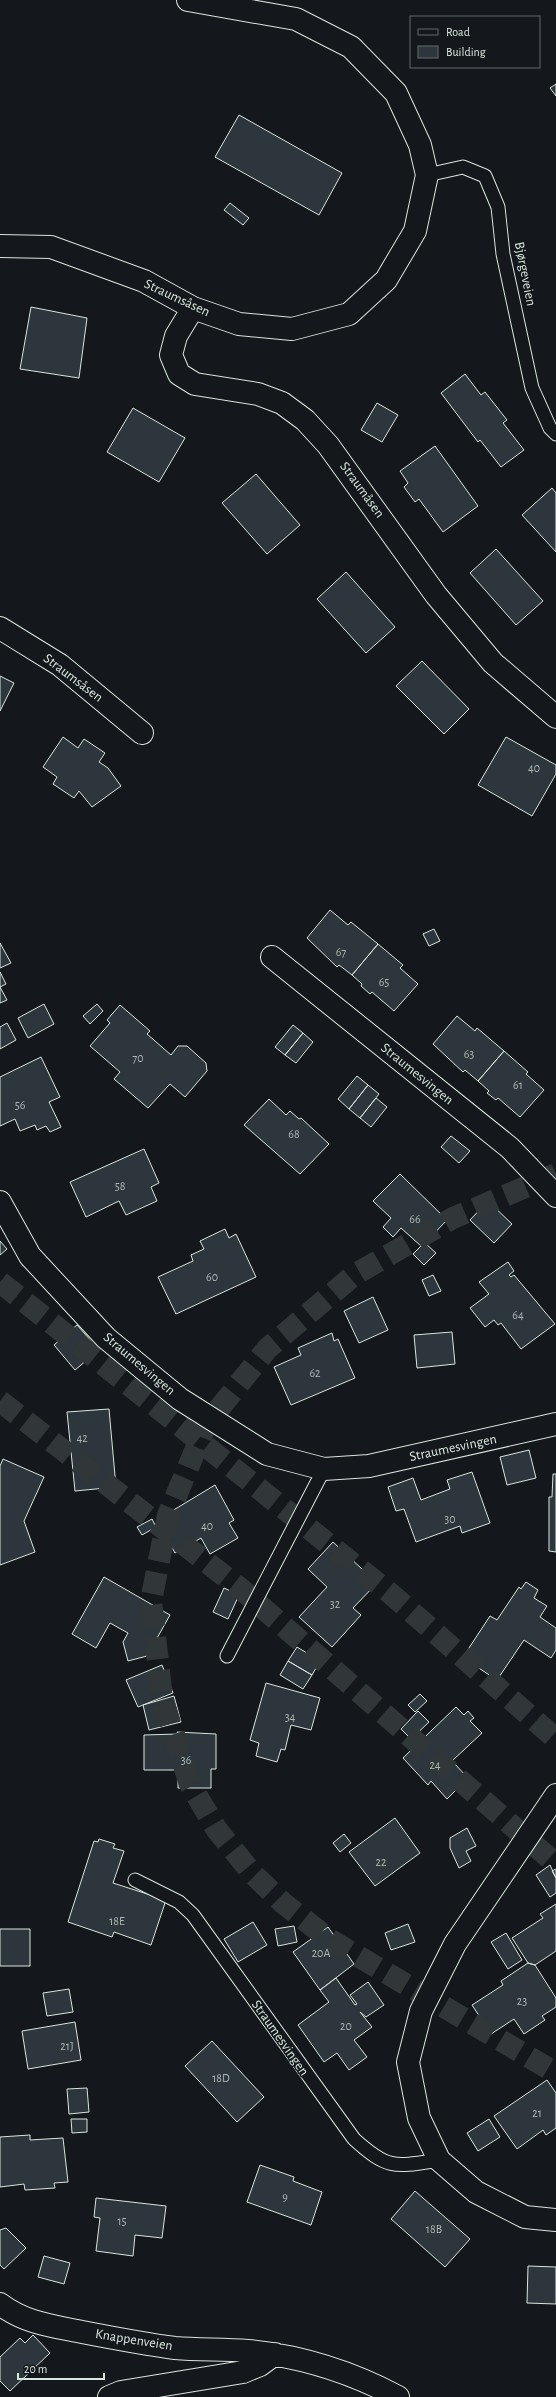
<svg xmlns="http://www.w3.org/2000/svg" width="556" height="2397" font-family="'Alegreya Sans',sans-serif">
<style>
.building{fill:#2c363c;stroke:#d8e6dc}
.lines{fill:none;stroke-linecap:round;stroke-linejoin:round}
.primary-tunnel{stroke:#313739;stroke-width:22;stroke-dasharray:22 11;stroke-linecap:butt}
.lane-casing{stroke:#d8e6dc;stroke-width:15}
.street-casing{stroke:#d8e6dc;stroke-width:24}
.lane{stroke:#14181c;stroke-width:13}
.street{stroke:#14181c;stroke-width:22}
.labels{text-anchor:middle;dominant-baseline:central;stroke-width:3;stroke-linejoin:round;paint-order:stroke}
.number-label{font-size:12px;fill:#adbab4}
.street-label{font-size:14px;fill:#d8e6dc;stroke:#14181c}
</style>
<rect width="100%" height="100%" fill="#14181c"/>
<path class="building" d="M 556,84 L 556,96 L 550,88 Z
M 239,115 L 342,173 L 319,215 L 215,157 Z
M 230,203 L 249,218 L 243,225 L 224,210 Z
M 31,307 L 87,318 L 79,378 L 20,369 Z
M 465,374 L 481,395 L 485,392 L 507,420 L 503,423 L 524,450 L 501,467 L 480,440 L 478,442 L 441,393 Z
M 377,403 L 398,415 L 382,442 L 361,430 Z
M 133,408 L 185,438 L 159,482 L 107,452 Z
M 435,446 L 478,506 L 443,532 L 419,499 L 415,502 L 404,487 L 408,483 L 400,471 Z
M 256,474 L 300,525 L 267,554 L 222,503 Z
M 552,488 L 556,493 L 556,552 L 522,515 Z
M 496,549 L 543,601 L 516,625 L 470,573 Z
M 346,572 L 395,627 L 366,653 L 317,599 Z
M 422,661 L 469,709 L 444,734 L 396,686 Z
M 0,676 L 14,683 L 0,711 Z
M 63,737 L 78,748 L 84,739 L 105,753 L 99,762 L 108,768 L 121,786 L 92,807 L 79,791 L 74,798 L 53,784 L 57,777 L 43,767 Z
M 506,737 L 556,765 L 556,774 L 532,816 L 478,785 Z
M 330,910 L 348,925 L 351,922 L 378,944 L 352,975 L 339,965 L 337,967 L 307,938 Z
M 434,929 L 440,941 L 429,946 L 423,934 Z
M 0,943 L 11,963 L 0,968 Z
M 378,944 L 403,965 L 400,968 L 418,984 L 394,1011 L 372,992 L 370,994 L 361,986 L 362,984 L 352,975 Z
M 0,972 L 6,984 L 0,987 L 7,1000 L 0,1003 Z
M 44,1004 L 54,1024 L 28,1038 L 18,1018 Z
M 97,1004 L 103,1011 L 90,1024 L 83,1016 Z
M 120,1005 L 150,1031 L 147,1034 L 171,1055 L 178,1046 L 187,1046 L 206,1063 L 207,1071 L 185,1097 L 170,1084 L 148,1108 L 114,1079 L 120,1072 L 90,1046 L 110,1023 L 107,1020 Z
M 457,1016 L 475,1031 L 477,1028 L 504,1051 L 478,1081 L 465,1070 L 463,1072 L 433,1044 Z
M 7,1023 L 16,1040 L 0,1049 L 0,1027 Z
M 293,1025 L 303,1033 L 285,1055 L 275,1047 Z
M 303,1033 L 313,1042 L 296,1063 L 285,1055 Z
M 504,1051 L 528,1072 L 526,1074 L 544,1090 L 520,1117 L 498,1098 L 496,1100 L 487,1093 L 489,1091 L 478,1081 Z
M 41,1057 L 60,1097 L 49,1102 L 61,1127 L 50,1132 L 46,1126 L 37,1130 L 35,1125 L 20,1131 L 15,1119 L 0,1126 L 0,1077 Z
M 357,1076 L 368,1085 L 349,1109 L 338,1099 Z
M 368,1085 L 379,1094 L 360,1118 L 349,1109 Z
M 376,1098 L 387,1107 L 371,1127 L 360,1118 Z
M 269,1099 L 286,1115 L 290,1111 L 299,1119 L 301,1118 L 329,1144 L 300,1174 L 244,1125 Z
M 451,1136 L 470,1151 L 459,1163 L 441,1147 Z
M 144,1149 L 159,1183 L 151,1187 L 157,1201 L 126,1215 L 119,1201 L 86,1217 L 70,1182 Z
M 400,1174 L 447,1220 L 425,1243 L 436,1253 L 424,1265 L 413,1254 L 421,1246 L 401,1228 L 393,1237 L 383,1227 L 391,1218 L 373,1201 Z
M 488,1201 L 512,1224 L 494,1243 L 470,1220 Z
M 225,1229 L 229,1238 L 236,1234 L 256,1277 L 176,1314 L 158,1277 L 193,1261 L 191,1255 L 204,1249 L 200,1241 Z
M 0,1241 L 7,1249 L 0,1255 Z
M 508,1262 L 514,1271 L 509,1275 L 511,1277 L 514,1275 L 555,1324 L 521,1349 L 501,1323 L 498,1325 L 494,1320 L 485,1327 L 470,1308 L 489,1294 L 479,1282 Z
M 433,1275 L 441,1291 L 429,1296 L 422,1280 Z
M 373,1297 L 388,1330 L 359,1343 L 344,1311 Z
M 77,1325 L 99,1350 L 75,1370 L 54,1345 Z
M 452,1332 L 455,1364 L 417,1368 L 414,1335 Z
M 332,1333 L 334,1341 L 338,1339 L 355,1378 L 291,1405 L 274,1367 L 301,1355 L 298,1348 Z
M 109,1409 L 116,1487 L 75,1491 L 67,1412 Z
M 529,1450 L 536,1478 L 507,1485 L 500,1457 Z
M 3,1459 L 44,1477 L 24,1521 L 35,1552 L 0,1565 L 0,1466 Z
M 472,1472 L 490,1523 L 462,1533 L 460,1526 L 416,1542 L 404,1509 L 396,1511 L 388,1487 L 413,1478 L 421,1500 L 450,1489 L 447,1480 Z
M 553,1474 L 556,1474 L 556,1552 L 549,1551 L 549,1497 L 552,1497 Z
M 215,1485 L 234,1520 L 229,1523 L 238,1538 L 210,1554 L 201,1538 L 175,1553 L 157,1520 Z
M 152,1519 L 156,1527 L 142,1535 L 137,1527 Z
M 333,1542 L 377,1583 L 353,1608 L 361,1615 L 332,1647 L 299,1617 L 327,1587 L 308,1569 Z
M 104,1577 L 170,1615 L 147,1656 L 128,1661 L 123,1642 L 128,1633 L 110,1623 L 96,1648 L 72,1634 Z
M 526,1582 L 538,1590 L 534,1598 L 547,1606 L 540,1617 L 556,1628 L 556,1650 L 551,1658 L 524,1640 L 497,1680 L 468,1661 L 472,1655 L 467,1651 L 490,1616 L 497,1620 L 519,1587 L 521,1589 Z
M 224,1588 L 239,1595 L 228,1619 L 213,1612 Z
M 297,1647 L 320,1661 L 312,1675 L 288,1661 Z
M 288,1661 L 312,1675 L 303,1689 L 280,1675 Z
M 162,1665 L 173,1693 L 138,1707 L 126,1680 Z
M 266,1683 L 320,1698 L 311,1730 L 291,1725 L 285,1750 L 281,1749 L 277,1762 L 256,1756 L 259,1743 L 250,1740 Z
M 420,1694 L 427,1701 L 415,1712 L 408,1705 Z
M 174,1696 L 181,1722 L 149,1730 L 143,1705 Z
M 456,1707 L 464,1715 L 468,1711 L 474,1718 L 470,1721 L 482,1733 L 452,1761 L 468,1778 L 447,1799 L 431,1781 L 428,1785 L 403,1758 Z
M 418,1711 L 429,1722 L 411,1739 L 401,1729 Z
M 177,1732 L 216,1734 L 216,1769 L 211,1769 L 211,1788 L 178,1788 L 178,1770 L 144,1770 L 144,1735 L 178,1734 Z
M 395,1818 L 420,1853 L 375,1886 L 349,1852 Z
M 467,1828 L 476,1846 L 466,1851 L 471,1861 L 459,1868 L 450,1848 L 450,1838 Z
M 344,1834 L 351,1843 L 340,1852 L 333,1843 Z
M 99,1839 L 115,1844 L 113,1848 L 124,1851 L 113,1883 L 166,1900 L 151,1945 L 114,1932 L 112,1937 L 68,1922 L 94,1841 L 98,1842 Z
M 550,1865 L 556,1878 L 556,1893 L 550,1897 L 536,1875 Z
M 556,1869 L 556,1878 L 552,1871 Z
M 556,1904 L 556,1951 L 535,1965 L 528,1963 L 512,1938 L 543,1918 L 540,1914 Z
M 253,1922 L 267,1945 L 238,1962 L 224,1939 Z
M 408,1924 L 415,1942 L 391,1950 L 385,1933 Z
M 294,1926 L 297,1942 L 278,1946 L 275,1929 Z
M 328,1927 L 354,1964 L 320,1990 L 293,1952 Z
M 0,1929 L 30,1929 L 30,1966 L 0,1966 Z
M 506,1933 L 522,1960 L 508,1969 L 491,1942 Z
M 528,1963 L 535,1965 L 556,1998 L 556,2007 L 542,2016 L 545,2020 L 524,2034 L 514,2019 L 491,2034 L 472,2005 L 503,1985 L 501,1981 Z
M 336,1978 L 355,2005 L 357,2004 L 350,1995 L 368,1982 L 384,2005 L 366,2017 L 360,2012 L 372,2027 L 354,2040 L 367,2057 L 349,2070 L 337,2053 L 324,2062 L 298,2025 L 329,2002 L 320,1990 Z
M 69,1989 L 73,2012 L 47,2016 L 43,1993 Z
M 75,2022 L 81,2060 L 28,2069 L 22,2031 Z
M 212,2041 L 264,2097 L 237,2122 L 185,2066 Z
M 547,2080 L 556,2093 L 556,2128 L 546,2135 L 543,2130 L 517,2149 L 494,2116 Z
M 87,2088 L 89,2112 L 69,2114 L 67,2089 Z
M 71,2119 L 87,2119 L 87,2132 L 72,2133 Z
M 489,2119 L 500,2137 L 478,2151 L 467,2133 Z
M 30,2135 L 30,2140 L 63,2138 L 68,2182 L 54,2183 L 55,2188 L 25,2190 L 24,2184 L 0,2187 L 0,2137 Z
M 260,2165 L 294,2177 L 293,2181 L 322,2192 L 311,2225 L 247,2202 Z
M 415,2191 L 470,2239 L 445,2267 L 391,2219 Z
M 96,2198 L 166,2206 L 162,2238 L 135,2235 L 133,2256 L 96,2251 L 100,2218 L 94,2217 Z
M 6,2228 L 26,2248 L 4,2269 L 0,2265 L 0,2230 Z
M 44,2256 L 70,2263 L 64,2284 L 38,2277 Z
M 528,2266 L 556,2267 L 556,2304 L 527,2303 Z
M 33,2335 L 50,2353 L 10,2391 L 0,2381 L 0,2357 L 20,2338 L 25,2343 Z"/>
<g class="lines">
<path class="primary-tunnel" d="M 556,1174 L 453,1218 L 354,1275 L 267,1349 L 206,1425 L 168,1515 L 151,1601 L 162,1698 L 190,1784 L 217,1830 L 252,1873 L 283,1903 L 329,1939 L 556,2073
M 0,1282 L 391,1594 L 556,1739
M 0,1401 L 241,1589 L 556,1864"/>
<defs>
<path id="lane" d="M 427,175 L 463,167 L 485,176 L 498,207 L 503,254 L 532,388 L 550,428 L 556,434
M 227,1656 L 324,1469
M 135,1880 L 179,1902 L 193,1915 L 354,2139 C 388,2170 395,2167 439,2160"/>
<path id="street" d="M 0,246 L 51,247 L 144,281 L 193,308 L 239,324 L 292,329 L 349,314 L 386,280 L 415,231 L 427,175 L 420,145 L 396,93 L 351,47 L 296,19 L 188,0
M 193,308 L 176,336 L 171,355 L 179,374 L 195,384 L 258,394 L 282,403 L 305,420 L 328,445 L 436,595 L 493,663 L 556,717
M 0,628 L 60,665 L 142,733
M 272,957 L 510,1148 L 556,1196
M 0,1202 L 30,1256 L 106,1338 L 180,1399 L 267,1454 L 324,1469 L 369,1466 L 556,1424
M 556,1795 L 455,1944 L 421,2011 L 408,2062 L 419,2118 L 439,2160 L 476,2192 L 525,2217 L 556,2220
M 0,2304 C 25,2323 52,2326 82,2332 C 113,2338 144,2344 175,2348 C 199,2350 224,2349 248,2351 C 301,2356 351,2372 398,2397
M 109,2397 L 121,2392 L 243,2372 L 260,2365 L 275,2354"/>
</defs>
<use href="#lane" class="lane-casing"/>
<use href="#street" class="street-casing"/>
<use href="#lane" class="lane"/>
<use href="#street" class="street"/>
</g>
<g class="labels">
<g class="number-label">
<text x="534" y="768">40</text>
<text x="341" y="952">67</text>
<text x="384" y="982">65</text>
<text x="469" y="1054">63</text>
<text x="138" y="1058">70</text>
<text x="518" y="1085">61</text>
<text x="20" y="1105">56</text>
<text x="294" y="1134">68</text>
<text x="120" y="1186">58</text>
<text x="415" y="1219">66</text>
<text x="212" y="1277">60</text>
<text x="518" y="1315">64</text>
<text x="315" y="1373">62</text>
<text x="82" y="1438">42</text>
<text x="450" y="1519">30</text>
<text x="207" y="1526">40</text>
<text x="335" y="1604">32</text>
<text x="290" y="1717">34</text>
<text x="186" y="1760">36</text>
<text x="435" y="1765">24</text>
<text x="381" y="1862">22</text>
<text x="117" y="1921">18E</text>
<text x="321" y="1953">20A</text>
<text x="522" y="2001">23</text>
<text x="346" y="2026">20</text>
<text x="67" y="2046">21J</text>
<text x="221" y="2078">18D</text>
<text x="537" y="2113">21</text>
<text x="285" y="2197">9</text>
<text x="122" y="2221">15</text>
<text x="434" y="2229">18B</text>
</g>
<g class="street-label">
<text transform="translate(525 274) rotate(79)">Bjørgeveien</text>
<text transform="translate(177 298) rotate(25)">Straumsåsen</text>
<text transform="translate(362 490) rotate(54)">Straumåsen</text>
<text transform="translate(73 678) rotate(37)">Straumsåsen</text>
<text transform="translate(417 1074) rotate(39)">Straumesvingen</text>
<text transform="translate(139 1364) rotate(40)">Straumesvingen</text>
<text transform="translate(453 1448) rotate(-12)">Straumesvingen</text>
<text transform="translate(280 2038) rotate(55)">Straumesvingen</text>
<text transform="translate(134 2340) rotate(9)">Knappenveien</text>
</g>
</g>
<rect x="410" y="16" width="130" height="52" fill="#14181c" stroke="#626a69"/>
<rect x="418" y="29" width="20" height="6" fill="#14181c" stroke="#626a69"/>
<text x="446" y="36" font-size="12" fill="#d8e6dc">Road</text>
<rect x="418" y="46" width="20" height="12" fill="#2c363c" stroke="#626a69"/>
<text x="446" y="56" font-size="12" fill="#d8e6dc">Building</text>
<path d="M18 2373v6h86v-6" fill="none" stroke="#d8e6dc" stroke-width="2"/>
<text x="24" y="2373" font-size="12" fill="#d8e6dc" stroke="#14181c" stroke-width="3" paint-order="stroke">20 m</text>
</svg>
